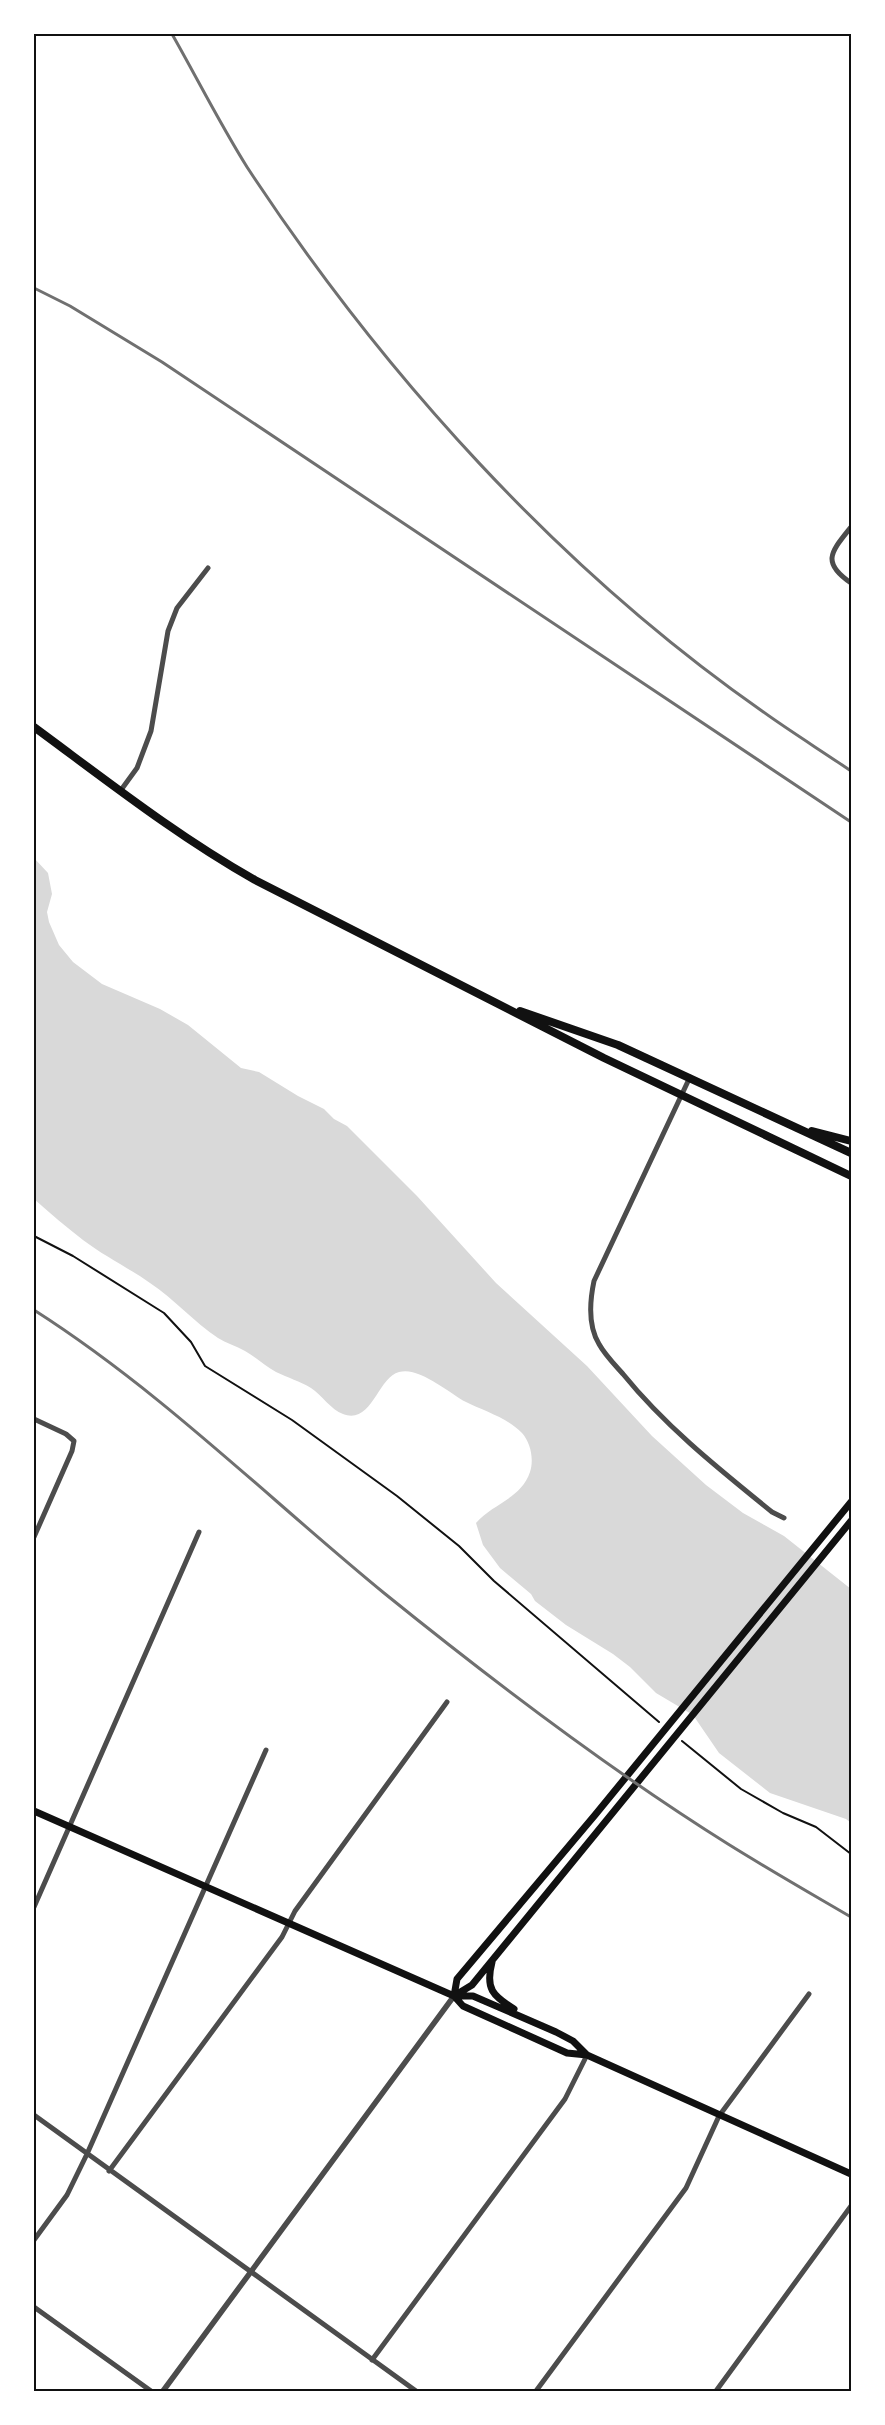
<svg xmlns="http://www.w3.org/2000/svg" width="885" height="2425" font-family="Inter,sans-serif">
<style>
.water{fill:#d9d9d9}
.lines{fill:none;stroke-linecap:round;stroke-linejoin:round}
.path{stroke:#111;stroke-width:2}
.minor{stroke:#4c4c4c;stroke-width:5}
.tertiary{stroke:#4c4c4c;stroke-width:5.5}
.secondary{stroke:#111;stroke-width:7}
.primary{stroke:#111;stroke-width:8}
.rail{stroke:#707070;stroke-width:3}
.neatline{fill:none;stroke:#111;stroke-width:2}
</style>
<rect width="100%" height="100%" fill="#fff"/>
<path class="water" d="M 34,858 L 48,873 L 52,894 L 47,912 L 49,922 L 59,945 L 73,962 L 102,984 L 160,1009 L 188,1025 L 241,1068 L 259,1072 L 298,1096 L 324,1109 L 334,1119 L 347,1126 L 417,1196 L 496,1283 L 587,1366 L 652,1436 L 706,1485 L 743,1513 L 784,1536 L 851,1589 L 851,1823 L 846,1819 L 770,1793 L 719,1753 L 693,1715 L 656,1693 L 630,1667 L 613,1654 L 566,1625 L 535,1601 L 531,1594 L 500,1568 L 483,1545 L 476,1523 C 492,1504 521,1499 530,1472 C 534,1460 531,1443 522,1433 C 508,1418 484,1411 466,1402 C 449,1393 419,1366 399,1372 C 378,1377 372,1425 343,1414 C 331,1410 322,1395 311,1388 C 300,1381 288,1378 276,1372 C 265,1366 256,1357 245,1351 C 236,1346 226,1343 218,1338 C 194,1322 174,1299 150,1283 C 129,1268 104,1256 83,1240 C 66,1227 50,1213 34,1199 Z"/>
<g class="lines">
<path class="path" d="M 34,1236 L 73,1256 L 164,1313 L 191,1342 L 205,1366 L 292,1420 L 397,1496 L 459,1546 L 494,1581 L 659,1722
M 682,1741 L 741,1789 L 783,1813 L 816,1827 L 851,1854"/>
<path class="minor" d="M 851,527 C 832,551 820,562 851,583
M 121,790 L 137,768 L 151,731 L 168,631 L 177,608 L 208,568
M 690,1077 L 594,1281 C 590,1300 588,1326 599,1344 C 605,1355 615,1365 623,1374 C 666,1427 719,1469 772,1512 L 784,1518
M 34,1419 L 66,1434 L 74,1441 L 72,1451 L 34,1537
M 34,1907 L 199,1532
M 34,2115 L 416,2391
M 109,2171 L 282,1937 L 295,1911 L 447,1702
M 34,2240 L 67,2195 L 87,2154 L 266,1750
M 34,2307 L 151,2391
M 372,2360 L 565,2099 L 587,2055
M 536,2391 L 686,2188 L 719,2116 L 809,1994
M 716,2391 L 851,2206"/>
<path class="tertiary" d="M 163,2391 L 454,1996"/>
<path class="secondary" d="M 34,1811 L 454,1996 L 473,1996 L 556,2032 L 573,2041 L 587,2055
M 492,1962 C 485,1989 493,1996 514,2009
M 454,1996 L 457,1979 L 595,1815 L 851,1502
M 454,1996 L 472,1985 L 851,1521
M 454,1996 L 463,2006 L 567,2053 L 587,2055 L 851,2174"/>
<path class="primary" d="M 34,727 C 106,780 177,836 255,880 L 604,1058 L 851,1176
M 520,1011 L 618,1045 L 851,1153
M 812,1131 L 851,1141"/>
<path class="rail" d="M 172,34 C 197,78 220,124 247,167 C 383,374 559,569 762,711 C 791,732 822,751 851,771
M 34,288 L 70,306 L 162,362 L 851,822
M 34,1310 C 161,1391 268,1498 384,1593 C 494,1682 608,1769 728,1844 C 768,1869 810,1893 851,1917"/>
</g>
<rect width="885" height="2425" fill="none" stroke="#ffffff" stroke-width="70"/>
<rect x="35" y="35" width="815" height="2355" class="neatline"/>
</svg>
